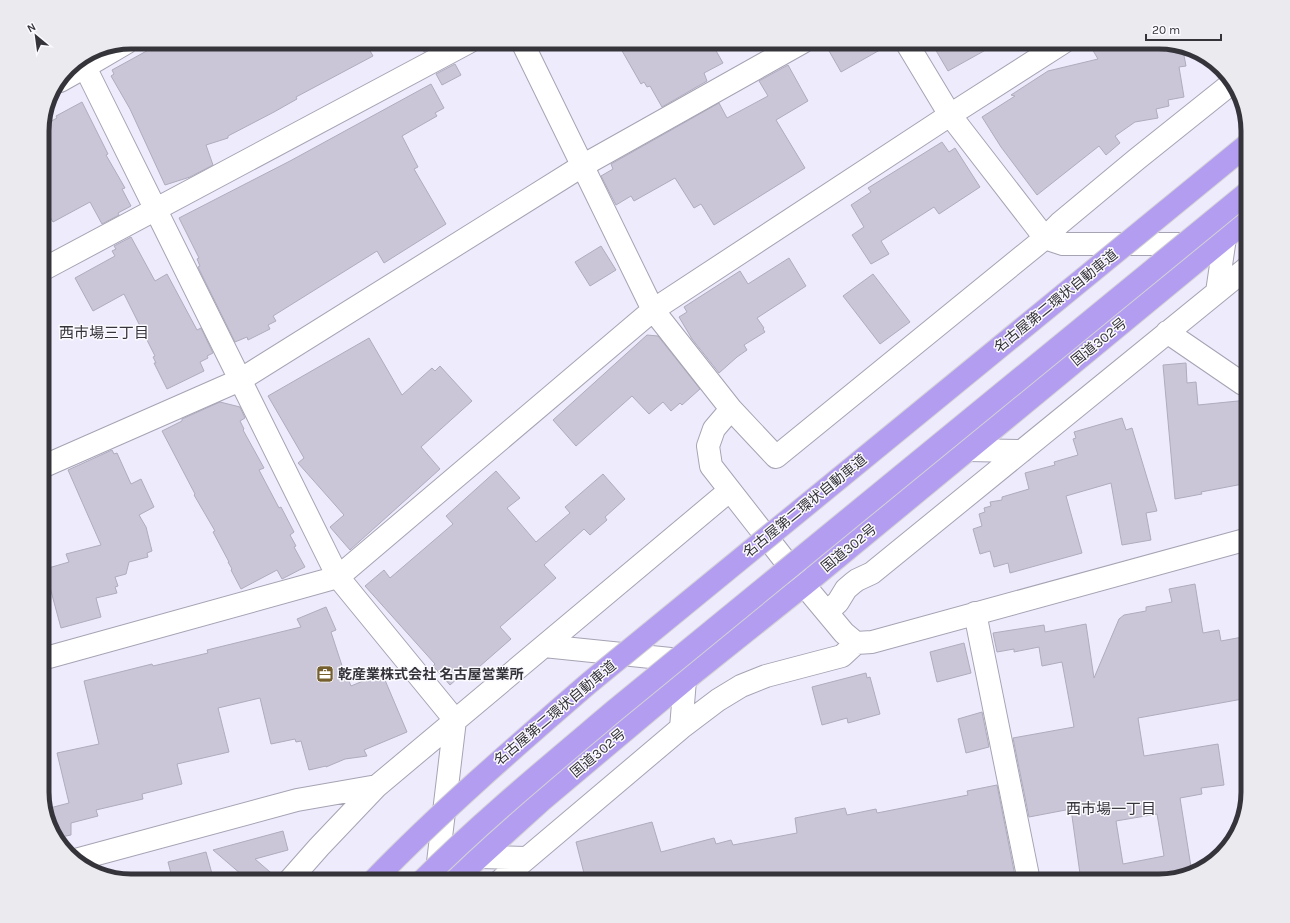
<svg xmlns="http://www.w3.org/2000/svg" width="1290" height="923" font-family="Karla,'Noto Sans JP',sans-serif">
<style>
.building{fill:#cac6d8;stroke:#afacbd;fill-rule:evenodd}
.lines{fill:none;stroke-linecap:round;stroke-linejoin:round}
.minor-casing{stroke:#a6a3b3;stroke-width:24}
.highway-casing{stroke:#d3d2d4;stroke-width:24}
.minor{stroke:#fff;stroke-width:22}
.highway{stroke:#b39df1;stroke-width:22}
.highway-bridge-casing{stroke:#d3d2d4;stroke-width:24;stroke-linecap:butt}
.highway-bridge{stroke:#b39df1;stroke-width:22}
.labels{text-anchor:middle;dominant-baseline:central;stroke-width:3;stroke-linejoin:round;paint-order:stroke}
.street-label{font-size:14px;fill:#36343b;stroke:#fbfafe}
.poi-label{font-size:14px;font-weight:bold;fill:#36343b;stroke:#fbfafe;text-anchor:start}
.neighbourhood-label{font-size:15px;fill:#36343b;stroke:#fbfafe}
.rim{fill:none;stroke:#36343b;stroke-width:5}
</style>
<rect width="100%" height="100%" fill="#eeebfd"/>
<path class="building" d="M 163,42 L 365,42 L 373,56 L 296,97 L 297,99 L 274,112 L 228,136 L 228,138 L 206,145 L 213,165 L 190,177 L 165,185 L 130,109 L 111,76 L 114,74 L 112,70 Z
M 419,42 L 442,42 L 424,52 Z
M 617,42 L 711,42 L 723,63 L 704,73 L 707,81 L 662,107 L 650,86 L 647,87 L 644,82 L 641,84 Z
M 824,42 L 894,42 L 841,72 Z
M 931,42 L 1000,42 L 948,71 Z
M 1088,42 L 1135,42 L 1137,45 L 1159,42 L 1183,50 L 1186,66 L 1179,67 L 1184,97 L 1168,100 L 1169,106 L 1156,109 L 1158,118 L 1135,122 L 1115,136 L 1120,143 L 1106,155 L 1099,146 L 1037,195 L 1001,147 L 982,117 L 1015,96 L 1011,95 L 1048,71 L 1098,59 Z
M 455,64 L 461,75 L 442,85 L 436,74 Z
M 788,65 L 808,101 L 776,120 L 805,168 L 714,225 L 701,204 L 694,208 L 675,178 L 634,201 L 631,196 L 616,205 L 601,176 L 613,169 L 611,164 L 719,103 L 727,118 L 768,96 L 759,81 Z
M 431,84 L 444,108 L 435,113 L 437,116 L 402,136 L 418,167 L 414,169 L 446,224 L 384,263 L 377,251 L 273,316 L 276,321 L 268,325 L 270,329 L 248,340 L 247,337 L 235,342 L 198,267 L 200,266 L 197,259 L 199,258 L 179,218 L 290,161 Z
M 82,102 L 108,154 L 106,155 L 125,188 L 122,189 L 131,206 L 118,213 L 119,215 L 102,224 L 90,202 L 53,222 L 42,203 L 42,126 L 57,118 L 56,116 Z
M 942,142 L 949,152 L 955,148 L 980,187 L 939,214 L 934,207 L 881,241 L 889,254 L 871,264 L 852,235 L 864,227 L 851,205 L 871,192 L 868,188 Z
M 131,237 L 155,281 L 167,274 L 197,330 L 201,328 L 213,353 L 207,356 L 208,358 L 200,362 L 204,371 L 167,389 L 154,363 L 156,363 L 153,357 L 155,356 L 124,294 L 93,311 L 75,278 L 115,256 L 112,251 L 116,249 L 114,246 Z
M 601,246 L 616,270 L 590,286 L 575,262 Z
M 789,258 L 806,286 L 757,318 L 764,328 L 763,329 L 765,332 L 744,345 L 747,350 L 737,357 L 719,373 L 692,339 L 679,317 L 687,312 L 684,307 L 740,271 L 748,284 Z
M 873,274 L 910,322 L 880,344 L 843,296 Z
M 647,335 L 658,336 L 700,389 L 682,405 L 680,403 L 671,411 L 663,402 L 649,414 L 632,396 L 576,446 L 553,420 Z
M 369,338 L 402,395 L 432,368 L 435,371 L 440,366 L 472,401 L 421,447 L 440,469 L 350,550 L 330,527 L 344,515 L 298,463 L 304,458 L 268,396 Z
M 1186,363 L 1187,383 L 1196,382 L 1198,405 L 1248,400 L 1248,483 L 1201,492 L 1202,494 L 1175,499 L 1163,365 Z
M 220,402 L 240,407 L 245,418 L 240,421 L 244,429 L 243,430 L 264,468 L 259,470 L 279,508 L 281,507 L 294,532 L 290,535 L 296,546 L 294,547 L 305,567 L 282,579 L 277,570 L 241,589 L 231,570 L 232,569 L 228,562 L 229,562 L 213,532 L 215,531 L 194,495 L 195,494 L 162,431 L 182,421 L 182,419 Z
M 1122,418 L 1126,430 L 1132,428 L 1157,511 L 1146,513 L 1151,540 L 1122,545 L 1111,483 L 1066,496 L 1082,553 L 1010,573 L 1008,563 L 994,567 L 990,551 L 980,554 L 973,529 L 982,526 L 979,514 L 985,512 L 984,508 L 991,506 L 990,502 L 1002,500 L 1002,497 L 1029,489 L 1025,473 L 1055,465 L 1054,462 L 1078,455 L 1073,439 L 1076,438 L 1074,432 Z
M 112,450 L 114,454 L 117,453 L 131,484 L 141,479 L 154,507 L 139,515 L 146,527 L 152,551 L 147,553 L 148,557 L 129,562 L 126,574 L 115,577 L 118,586 L 115,587 L 117,593 L 96,598 L 101,617 L 61,628 L 45,569 L 69,562 L 66,554 L 101,545 L 68,470 Z
M 496,471 L 520,498 L 507,508 L 536,542 L 570,513 L 565,507 L 603,474 L 625,499 L 605,517 L 607,520 L 590,535 L 584,529 L 544,565 L 556,578 L 500,627 L 511,639 L 471,674 L 467,670 L 450,685 L 433,666 L 435,664 L 365,586 L 384,570 L 390,578 L 453,524 L 446,516 Z
M 1195,584 L 1203,633 L 1219,630 L 1221,641 L 1248,636 L 1248,698 L 1138,718 L 1144,756 L 1218,744 L 1224,785 L 1201,788 L 1202,794 L 1180,798 L 1192,873 L 1158,881 L 1081,881 L 1071,809 L 1029,817 L 1013,738 L 1074,727 L 1062,662 L 1042,666 L 1039,647 L 1014,652 L 1014,649 L 997,652 L 993,633 L 1044,625 L 1045,632 L 1086,624 L 1094,678 L 1119,619 L 1124,615 L 1146,611 L 1146,607 L 1172,602 L 1169,589 ZM 1157,814 L 1164,856 L 1123,864 L 1116,821 Z
M 326,607 L 336,630 L 331,632 L 347,681 L 349,681 L 351,686 L 382,673 L 407,732 L 364,750 L 367,756 L 345,759 L 326,767 L 326,766 L 309,770 L 301,741 L 296,742 L 295,739 L 271,744 L 260,698 L 218,708 L 229,752 L 177,764 L 182,784 L 142,794 L 143,799 L 96,810 L 98,816 L 71,823 L 71,835 L 56,838 L 54,836 L 46,809 L 69,803 L 57,753 L 99,744 L 84,681 L 152,664 L 153,666 L 208,653 L 207,650 L 301,627 L 297,619 Z
M 964,643 L 971,673 L 937,682 L 930,652 Z
M 866,673 L 867,678 L 870,677 L 880,714 L 848,723 L 847,718 L 822,725 L 812,687 Z
M 982,712 L 989,747 L 966,753 L 958,719 Z
M 997,785 L 1016,881 L 639,881 L 637,873 L 610,881 L 586,881 L 576,842 L 652,822 L 661,852 L 714,838 L 716,844 L 731,840 L 733,845 L 797,833 L 795,818 L 845,808 L 847,815 L 876,809 L 877,813 L 968,795 L 967,791 Z
M 283,831 L 288,850 L 255,859 L 277,878 L 277,881 L 249,881 L 213,850 Z
M 206,852 L 214,881 L 173,881 L 168,862 Z"/>
<g class="lines">
<defs>
<path id="minor" d="M 522,42 L 653,310 L 731,409 L 714,429 L 708,446 L 711,466 L 804,585 L 844,633 L 856,643 L 872,642 L 1248,539
M 906,42 L 950,115 L 1045,238 L 1063,244 L 1196,244
M 81,59 L 338,577 L 455,720 L 436,879
M 60,81 L 85,67 L 126,43
M 42,270 L 469,42
M 1217,292 L 1225,238
M 1167,332 L 1243,384 L 1248,383
M 731,409 L 776,457 L 1045,238 L 1060,223 L 1137,159 L 1232,83
M 968,450 L 1022,451
M 42,467 L 240,380 L 582,166 L 803,42
M 827,612 L 838,602 L 846,589 L 853,583 L 857,580 L 872,573 L 1248,267
M 975,613 L 1029,881
M 544,646 L 690,661
M 42,659 L 338,577 L 653,310 L 950,115 L 1064,42
M 681,728 L 685,680
M 480,857 L 526,858
M 75,860 L 297,800 L 377,786
M 289,881 L 319,847 L 377,786 L 729,491
M 500,881 L 681,728 L 718,700 L 741,686 L 766,676 L 842,656 L 856,643"/>
<path id="highway" d="M 453,881 L 541,801 L 685,680 L 804,585 L 1248,219"/>
</defs>
<use href="#minor" class="minor-casing"/>
<use href="#highway" class="highway-casing"/>
<use href="#minor" class="minor"/>
<use href="#highway" class="highway"/>
<defs>
<path id="highway-bridge" d="M 373,881 C 441,811 515,747 589,683 L 1248,144
M 422,881 C 482,821 549,766 614,711 L 1248,192"/>
</defs>
<use href="#highway-bridge" class="highway-bridge-casing"/>
<use href="#highway-bridge" class="highway-bridge"/>
</g>
<defs>
<symbol id="office-square" viewBox="-11 -11 22 22"><rect x="-9" y="-9" width="18" height="18" rx="4" fill="#755f2f" stroke="#fbfafe"/><path d="M-6-3h4V-5.5h4V-3h4V5H-6ZM-1-4.5V-3h2v-1.5ZM-6 0V1H6V0Z" fill="#fff"/></symbol>
</defs>
<g fill-rule="evenodd">
<use href="#office-square" x="315" y="664" width="20" height="20"/>
</g>
<g class="labels">
<g class="street-label">
<text transform="translate(1056 301) rotate(-39)">名古屋第二環状自動車道</text>
<text transform="translate(1099 342) rotate(-39)">国道302号</text>
<text transform="translate(805 506) rotate(-39)">名古屋第二環状自動車道</text>
<text transform="translate(849 548) rotate(-39)">国道302号</text>
<text transform="translate(555 713) rotate(-40)">名古屋第二環状自動車道</text>
<text transform="translate(598 753) rotate(-40)">国道302号</text>
</g>
<g class="poi-label">
<text x="338" y="674">乾産業株式会社 名古屋営業所</text>
</g>
<g class="neighbourhood-label">
<text x="104" y="333">西市場三丁目</text>
<text x="1111" y="809">西市場一丁目</text>
</g>
</g>
<path d="M0 0H1290V923H0ZM131 49H1159A82 82 0 0 1 1241 131V792A82 82 0 0 1 1159 874H131A82 82 0 0 1 49 792V131A82 82 0 0 1 131 49Z" fill="#ebeaee" fill-rule="evenodd"/>
<path class="rim" d="M131 49H1159A82 82 0 0 1 1241 131V792A82 82 0 0 1 1159 874H131A82 82 0 0 1 49 792V131A82 82 0 0 1 131 49Z"/>
<g transform="translate(36 36) rotate(331)" stroke="#fbfafe" stroke-width="3" paint-order="stroke">
<path d="M0-3L7 15L0 10L-7 15Z" fill="#36343b"/>
<text y="-6" font-size="11" font-weight="bold" text-anchor="middle" fill="#36343b">N</text>
</g>
<path d="M1146 34v6h75v-6" fill="none" stroke="#36343b" stroke-width="2"/>
<text x="1152" y="34" font-size="12" fill="#36343b" stroke="#fbfafe" stroke-width="3" paint-order="stroke">20 m</text>
</svg>
